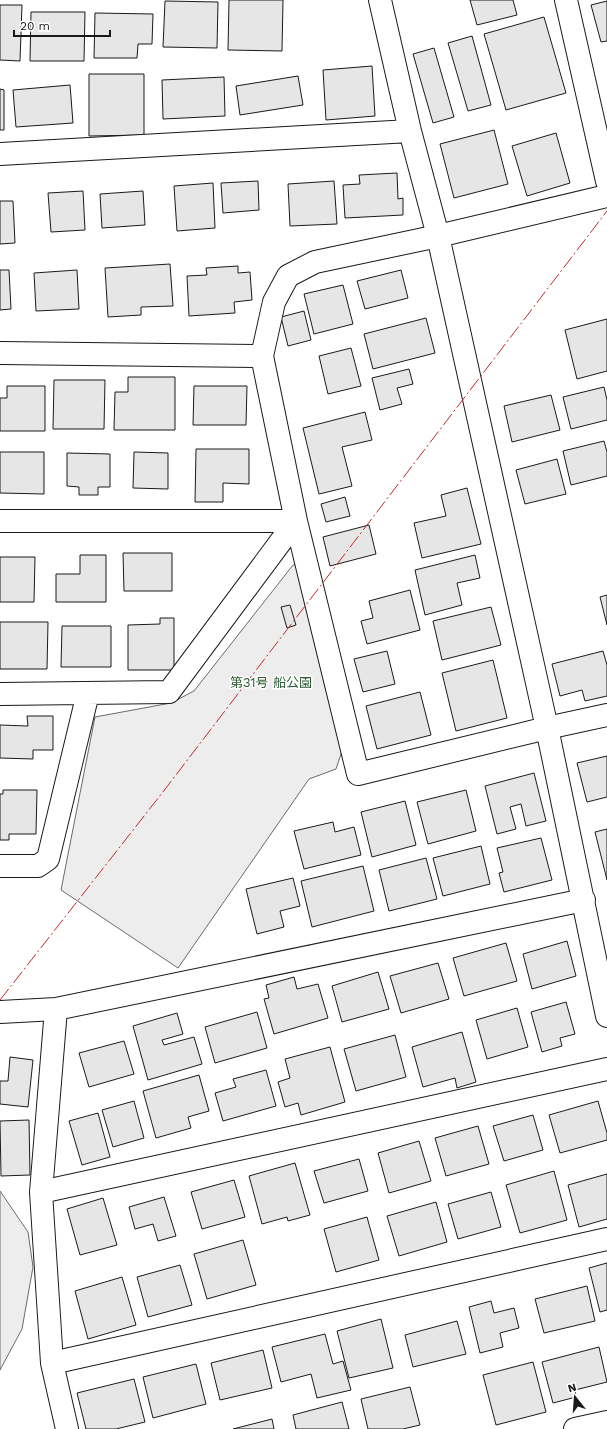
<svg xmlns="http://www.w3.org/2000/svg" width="607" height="1429" font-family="'Work Sans','Noto Sans JP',sans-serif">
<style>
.built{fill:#ededed;stroke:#6a6a6a}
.building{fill:#e6e6e6;stroke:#1a1a1a}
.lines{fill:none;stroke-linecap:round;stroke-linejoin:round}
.minor-casing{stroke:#1a1a1a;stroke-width:24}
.minor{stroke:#fff;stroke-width:22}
.power{stroke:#c62828;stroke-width:1;stroke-dasharray:14 3 2 3;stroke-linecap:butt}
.labels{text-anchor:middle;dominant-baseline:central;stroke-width:3;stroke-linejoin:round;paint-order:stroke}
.park-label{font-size:13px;fill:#2b5a34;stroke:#fff}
</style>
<rect width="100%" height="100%" fill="#fff"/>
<path class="built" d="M 300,564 L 342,751 L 336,769 L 309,779 L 178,968 L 61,890 L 95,717 L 171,703 L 194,691 L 293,565 Z
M 0,1191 L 28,1232 L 33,1267 L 22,1329 L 0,1370 Z"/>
<path class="building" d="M 229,0 L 283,0 L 282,51 L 228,50 Z
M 470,0 L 513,0 L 517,15 L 477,25 Z
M 165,1 L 218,2 L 217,48 L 163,47 Z
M 607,1 L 607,41 L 601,42 L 591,5 Z
M 0,5 L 22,5 L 20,61 L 0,60 Z
M 31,12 L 85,12 L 84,61 L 30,61 Z
M 95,13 L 153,14 L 152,44 L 138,44 L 137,58 L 94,58 Z
M 544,17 L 566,93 L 506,110 L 484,34 Z
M 472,36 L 491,105 L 468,111 L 448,43 Z
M 434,48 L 454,117 L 433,123 L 413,54 Z
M 372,66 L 375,116 L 326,120 L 323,70 Z
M 89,74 L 144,74 L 144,135 L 89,136 Z
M 298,76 L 303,105 L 240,115 L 236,86 Z
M 224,77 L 225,116 L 163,119 L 162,80 Z
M 70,85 L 73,123 L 16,127 L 13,90 Z
M 0,89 L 4,90 L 4,130 L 0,130 Z
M 494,130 L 508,184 L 454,198 L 440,144 Z
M 556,133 L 570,183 L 527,196 L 512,146 Z
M 397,173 L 398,199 L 403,198 L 403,215 L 345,218 L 343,185 L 360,184 L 359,175 Z
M 258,181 L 259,210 L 223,213 L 221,183 Z
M 334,181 L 337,224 L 290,226 L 288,184 Z
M 213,183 L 215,228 L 177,231 L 174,186 Z
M 83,191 L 85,230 L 51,232 L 48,193 Z
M 143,191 L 145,225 L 102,228 L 100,194 Z
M 0,201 L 13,201 L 15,243 L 0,244 Z
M 170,264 L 173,306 L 141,307 L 141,315 L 108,317 L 105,268 Z
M 238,266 L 238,273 L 250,272 L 252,300 L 234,302 L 235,313 L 189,316 L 187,276 L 207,275 L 206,268 Z
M 0,270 L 9,270 L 11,309 L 0,310 Z
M 77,270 L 79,309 L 36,311 L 34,273 Z
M 401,270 L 408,298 L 365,309 L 357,281 Z
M 343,285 L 353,324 L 314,334 L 304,294 Z
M 304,311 L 311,340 L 288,346 L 281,317 Z
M 426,318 L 435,353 L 373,369 L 364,334 Z
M 607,319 L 607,371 L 577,379 L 565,330 Z
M 351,348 L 361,386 L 328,394 L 319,356 Z
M 409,369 L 413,384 L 397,388 L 402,404 L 380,410 L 372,378 Z
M 128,377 L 175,377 L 175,430 L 114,430 L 115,392 L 128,392 Z
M 54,380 L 105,380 L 104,429 L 53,429 Z
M 7,386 L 45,386 L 45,431 L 0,431 L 0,398 L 7,398 Z
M 194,386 L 247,386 L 246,425 L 193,425 Z
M 604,387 L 607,400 L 607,420 L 571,429 L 563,397 Z
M 551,395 L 560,430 L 512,442 L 504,406 Z
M 365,412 L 372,440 L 342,447 L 352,486 L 319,494 L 303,428 Z
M 604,441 L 607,452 L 607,476 L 571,485 L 563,451 Z
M 196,449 L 249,449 L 249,484 L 223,483 L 223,502 L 195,502 Z
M 0,452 L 44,452 L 44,494 L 0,493 Z
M 134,452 L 168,453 L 168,489 L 133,488 Z
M 67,453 L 110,454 L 110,487 L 98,487 L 98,495 L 79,495 L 79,487 L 67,486 Z
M 557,459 L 566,494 L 525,504 L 516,470 Z
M 467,488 L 481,544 L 422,558 L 414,523 L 446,516 L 441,495 Z
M 345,497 L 350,516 L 326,522 L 321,504 Z
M 369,525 L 376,554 L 330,566 L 323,537 Z
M 123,553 L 172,553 L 172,591 L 124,591 Z
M 80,555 L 106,555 L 106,602 L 56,602 L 56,574 L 80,574 Z
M 475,555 L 480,578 L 457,583 L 462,605 L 425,615 L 415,570 Z
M 0,557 L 35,557 L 34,602 L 0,602 Z
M 410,590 L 420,630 L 367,644 L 361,621 L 373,618 L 369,601 Z
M 607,595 L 607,625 L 600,597 Z
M 290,605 L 296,625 L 287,628 L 281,607 Z
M 491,607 L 501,645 L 442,660 L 433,621 Z
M 160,618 L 174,618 L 174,670 L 128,670 L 128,625 L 160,624 Z
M 0,622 L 48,622 L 47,669 L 0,669 Z
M 62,626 L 111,626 L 111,667 L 61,667 Z
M 387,651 L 395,684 L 363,692 L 354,659 Z
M 603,651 L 607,665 L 607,696 L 585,701 L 582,690 L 560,696 L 552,664 Z
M 493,660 L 507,718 L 456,731 L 442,673 Z
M 420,692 L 431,735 L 377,749 L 366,706 Z
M 27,716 L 53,716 L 53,750 L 33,750 L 33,759 L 0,758 L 0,725 L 28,726 Z
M 607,756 L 607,797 L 587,802 L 577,763 Z
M 534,773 L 546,821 L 526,826 L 521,804 L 510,807 L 516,829 L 497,834 L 485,786 Z
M 3,790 L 37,790 L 36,834 L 9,834 L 9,840 L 0,840 L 0,794 L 3,794 Z
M 466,790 L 476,831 L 428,844 L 417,802 Z
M 405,801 L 416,845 L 372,857 L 361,812 Z
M 333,822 L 335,832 L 354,827 L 361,855 L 304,869 L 294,831 Z
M 607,829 L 607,880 L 595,832 Z
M 541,838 L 552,880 L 504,892 L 499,873 L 503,872 L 497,848 Z
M 481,846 L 490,884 L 443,896 L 433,858 Z
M 426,858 L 437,899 L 389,911 L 379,870 Z
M 363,866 L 374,911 L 312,927 L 301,881 Z
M 293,878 L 300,906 L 280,911 L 284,927 L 257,934 L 246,889 Z
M 567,941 L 576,976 L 532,989 L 523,954 Z
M 506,943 L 517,981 L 464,996 L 453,958 Z
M 438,963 L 449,999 L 401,1013 L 390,976 Z
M 378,972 L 389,1009 L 342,1022 L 332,986 Z
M 294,977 L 297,989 L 318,984 L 328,1018 L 274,1034 L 264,999 L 269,998 L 266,985 Z
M 566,1002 L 575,1034 L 560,1038 L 562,1046 L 542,1052 L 531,1012 Z
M 517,1008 L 528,1047 L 487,1059 L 476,1020 Z
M 257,1012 L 267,1048 L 215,1063 L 205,1027 Z
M 177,1013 L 183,1034 L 162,1040 L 164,1045 L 194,1037 L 202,1064 L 148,1080 L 133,1026 Z
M 462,1032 L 476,1082 L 457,1088 L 455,1078 L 423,1087 L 412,1047 Z
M 395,1035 L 406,1077 L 356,1091 L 344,1049 Z
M 124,1041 L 134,1074 L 89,1087 L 79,1053 Z
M 330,1047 L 345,1102 L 301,1115 L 298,1103 L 285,1107 L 278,1082 L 290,1078 L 285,1059 Z
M 10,1057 L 33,1060 L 28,1107 L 0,1104 L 0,1081 L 8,1081 Z
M 266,1070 L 276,1106 L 223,1121 L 215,1093 L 236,1087 L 233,1079 Z
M 199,1075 L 209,1111 L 188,1117 L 191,1128 L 156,1138 L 143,1091 Z
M 134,1101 L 144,1138 L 113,1147 L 102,1110 Z
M 598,1101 L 607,1133 L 607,1140 L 560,1153 L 549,1115 Z
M 98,1113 L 110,1157 L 82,1165 L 69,1121 Z
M 533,1115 L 543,1150 L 504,1161 L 493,1126 Z
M 29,1120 L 30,1175 L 1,1176 L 0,1121 Z
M 478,1126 L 489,1164 L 446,1176 L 435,1138 Z
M 419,1141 L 431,1181 L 389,1193 L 378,1153 Z
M 359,1159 L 368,1191 L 324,1203 L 314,1171 Z
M 295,1163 L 310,1215 L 288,1221 L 287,1217 L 262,1224 L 249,1176 Z
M 554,1171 L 567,1220 L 520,1233 L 506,1185 Z
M 607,1174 L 607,1219 L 579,1227 L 568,1185 Z
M 234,1180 L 245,1217 L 202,1229 L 191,1192 Z
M 491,1192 L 501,1227 L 458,1239 L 448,1204 Z
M 164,1197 L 176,1236 L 158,1241 L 153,1224 L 135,1229 L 129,1207 Z
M 103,1198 L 117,1245 L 80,1255 L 67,1209 Z
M 436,1202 L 447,1242 L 399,1256 L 387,1216 Z
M 367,1217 L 379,1260 L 336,1272 L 324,1229 Z
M 243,1240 L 256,1285 L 207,1299 L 194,1254 Z
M 607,1263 L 607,1310 L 600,1312 L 589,1268 Z
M 180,1265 L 192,1305 L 148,1317 L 137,1277 Z
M 122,1277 L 136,1325 L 88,1339 L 75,1291 Z
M 587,1286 L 595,1321 L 544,1333 L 535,1299 Z
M 491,1301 L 494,1313 L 514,1308 L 519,1328 L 500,1333 L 503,1347 L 480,1353 L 469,1307 Z
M 381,1319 L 393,1368 L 349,1378 L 337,1331 Z
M 457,1321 L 466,1354 L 413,1367 L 405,1335 Z
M 325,1334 L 333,1364 L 343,1361 L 351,1390 L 317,1398 L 311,1374 L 281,1382 L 272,1347 Z
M 599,1347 L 607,1382 L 575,1390 L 576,1397 L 553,1403 L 542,1362 Z
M 263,1350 L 272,1388 L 220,1400 L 211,1363 Z
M 533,1362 L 546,1412 L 496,1425 L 483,1375 Z
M 196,1364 L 206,1404 L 153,1418 L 143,1377 Z
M 134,1379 L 145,1422 L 116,1429 L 86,1429 L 77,1393 Z
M 410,1387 L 420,1425 L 403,1429 L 368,1429 L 361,1399 Z
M 342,1402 L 349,1429 L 296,1429 L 293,1415 Z
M 272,1419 L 274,1429 L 233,1429 Z"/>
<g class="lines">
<defs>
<path id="minor" d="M 380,0 L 410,131 L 438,236 L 547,728 L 607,1016
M 566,0 L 607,181
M 0,154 L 410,131
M 0,353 L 262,356
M 0,521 L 296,521 L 358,774 L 547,728 L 607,715
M 0,694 L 169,692 L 296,521 L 262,356 L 274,302 L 288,276 L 315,262 L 438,236 L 607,196
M 0,866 L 38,866 L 48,859 L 88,693
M 56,1009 L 584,900
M 0,1012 L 56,1009 L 41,1192 L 52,1363 L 67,1429
M 41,1192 L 607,1069
M 52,1363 L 607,1239
M 575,1429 L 607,1422"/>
</defs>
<use href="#minor" class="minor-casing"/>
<use href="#minor" class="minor"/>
<path class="power" d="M 0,1000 L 166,788 L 607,211"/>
</g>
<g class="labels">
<g class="park-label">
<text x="271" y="682">第31号 船公園</text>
</g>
</g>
<g transform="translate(575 1397) rotate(343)" stroke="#ffffff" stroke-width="3" paint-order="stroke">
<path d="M0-3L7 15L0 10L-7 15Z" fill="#1a1a1a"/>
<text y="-6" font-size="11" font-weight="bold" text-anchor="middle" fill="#1a1a1a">N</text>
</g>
<path d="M14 30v6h96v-6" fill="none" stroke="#1a1a1a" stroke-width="2"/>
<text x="20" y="30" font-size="12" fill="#1a1a1a" stroke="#ffffff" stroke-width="3" paint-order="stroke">20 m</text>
</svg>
